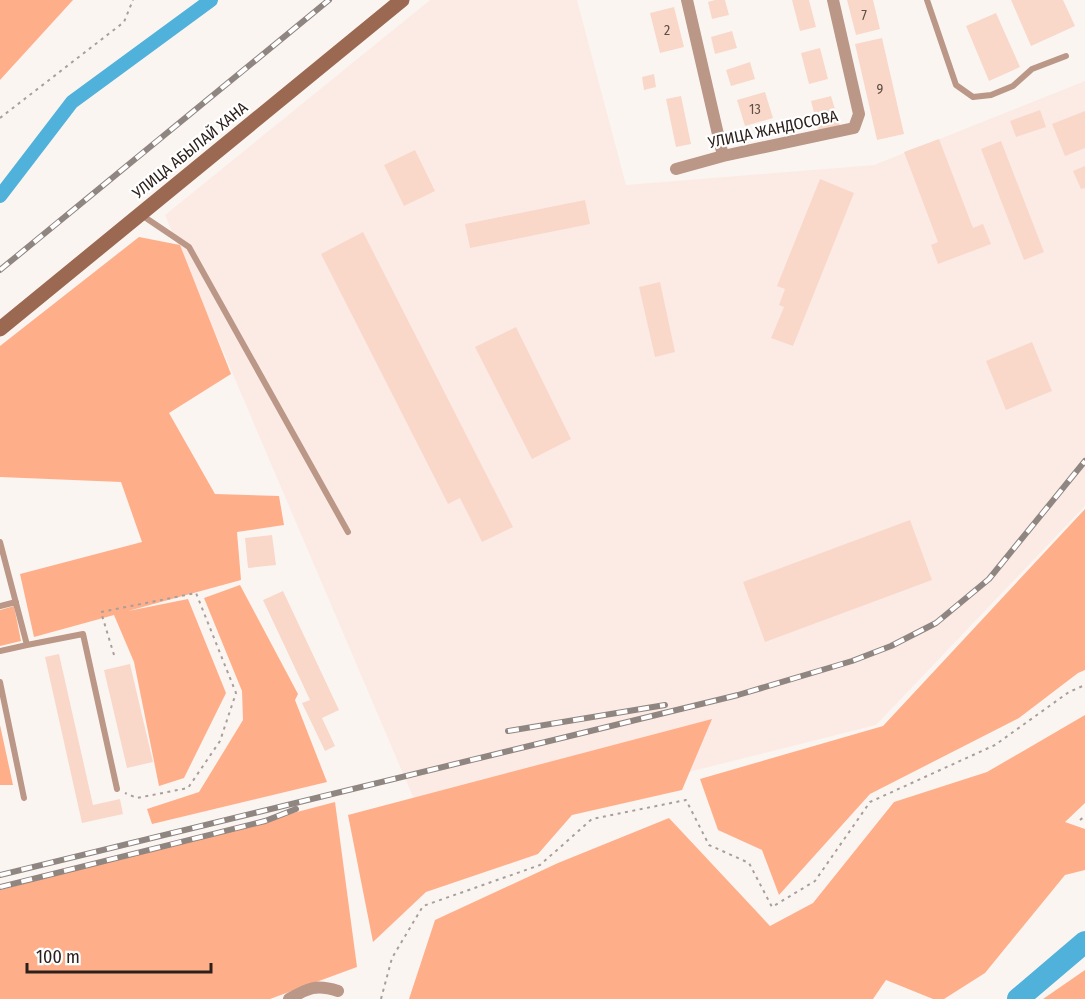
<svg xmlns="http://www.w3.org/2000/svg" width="1085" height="999" font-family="'Fira Sans Condensed',sans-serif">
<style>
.built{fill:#fcebe4}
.green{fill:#feaf8a}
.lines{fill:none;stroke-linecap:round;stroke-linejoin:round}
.canal{stroke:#50b1da;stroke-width:14}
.river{stroke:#50b1da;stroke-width:22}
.building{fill:#f9d8c9}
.path{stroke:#a89f9c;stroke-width:2;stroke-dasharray:3 4.5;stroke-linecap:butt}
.lane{stroke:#ba9787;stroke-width:6}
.street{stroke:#ba9787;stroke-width:12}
.secondary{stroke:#9b6851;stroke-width:15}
.rail-casing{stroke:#8f8581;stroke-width:6}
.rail{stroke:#fff;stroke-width:4;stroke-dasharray:11;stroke-linecap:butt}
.labels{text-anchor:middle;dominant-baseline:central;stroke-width:4.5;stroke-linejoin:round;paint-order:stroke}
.number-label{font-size:14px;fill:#5f4e46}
.street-label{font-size:16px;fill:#2c201b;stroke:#fff}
</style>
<rect width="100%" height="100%" fill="#fbf5f2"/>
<path class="built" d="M 430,0 L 577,0 L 626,185 L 874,165 L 1085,81 L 1085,506 L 876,725 L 430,837 L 165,215 Z"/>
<path class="green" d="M 0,0 L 73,0 L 0,80 Z
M 139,237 L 180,245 L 231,374 L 169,413 L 215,494 L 279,496 L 284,525 L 237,532 L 241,580 L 128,611 L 188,599 L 226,693 L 184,778 L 159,786 L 134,662 L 114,615 L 34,637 L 20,574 L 142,542 L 121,482 L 0,477 L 0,346 Z
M 1085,509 L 1085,670 L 1078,673 L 1019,718 L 870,794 L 779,895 L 762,850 L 718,830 L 700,779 L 883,726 Z
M 240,585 L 298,694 L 295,700 L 327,782 L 152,824 L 147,809 L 199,792 L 243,720 L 242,691 L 204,598 Z
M 14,606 L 21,641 L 0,646 L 0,610 Z
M 1085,715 L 1085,803 L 1065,822 L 1085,829 L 1085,870 L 1065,875 L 985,973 L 944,999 L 933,999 L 886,980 L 873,999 L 409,999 L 435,920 L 558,863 L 669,818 L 770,926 L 813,903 L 894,802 L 987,772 Z
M 712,719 L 682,790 L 572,815 L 538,854 L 426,892 L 373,942 L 348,815 Z
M 0,725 L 13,785 L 0,785 Z
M 335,802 L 357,967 L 270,999 L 0,999 L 0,890 Z
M 1085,970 L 1085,999 L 1043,999 Z"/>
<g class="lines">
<path class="canal" d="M 0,196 L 72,102 L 211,0"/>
<path class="river" d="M 1018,999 L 1085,942"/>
</g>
<path class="building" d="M 715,0 L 725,0 L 729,15 L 712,19 L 708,2 Z
M 792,0 L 809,0 L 816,27 L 800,31 Z
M 847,0 L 873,0 L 880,29 L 856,35 Z
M 1011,0 L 1063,0 L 1075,26 L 1031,46 Z
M 674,7 L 684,47 L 660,53 L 650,13 Z
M 996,13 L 1020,67 L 989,81 L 966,26 Z
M 732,31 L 737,48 L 715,54 L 711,37 Z
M 882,38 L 904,134 L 877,140 L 855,44 Z
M 820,48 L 828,79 L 809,84 L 801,53 Z
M 750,62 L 755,79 L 731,86 L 726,70 Z
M 654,74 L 656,87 L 644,90 L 642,77 Z
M 765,92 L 773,118 L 745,126 L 737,100 Z
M 681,96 L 691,144 L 676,147 L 666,99 Z
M 831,96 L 840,126 L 819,132 L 811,101 Z
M 1040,110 L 1046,127 L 1016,137 L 1010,121 Z
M 1085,111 L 1085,148 L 1065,156 L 1052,124 Z
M 939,139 L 973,228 L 983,224 L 991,244 L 938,264 L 931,245 L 938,242 L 904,152 Z
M 1001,141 L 1044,252 L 1024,260 L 981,149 Z
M 415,150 L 435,191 L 404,206 L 384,165 Z
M 1085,166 L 1085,188 L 1081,189 L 1073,171 Z
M 820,179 L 854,193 L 793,346 L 771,338 L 784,307 L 779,305 L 785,289 L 777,286 Z
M 585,200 L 590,224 L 470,248 L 465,224 Z
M 363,232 L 513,527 L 482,542 L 460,498 L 448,504 L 321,254 Z
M 660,282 L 675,352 L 655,357 L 639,287 Z
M 516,327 L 571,439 L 532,459 L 475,347 Z
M 1032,342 L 1052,391 L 1006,410 L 986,361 Z
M 910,520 L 932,580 L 765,642 L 743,582 Z
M 272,535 L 276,565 L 248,568 L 245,538 Z
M 283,591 L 339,710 L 322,718 L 335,746 L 325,751 L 302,703 L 310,700 L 263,600 Z
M 59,654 L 93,805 L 120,799 L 123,814 L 82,823 L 45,657 Z
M 130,664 L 153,762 L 127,768 L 104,670 Z"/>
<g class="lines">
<path class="path" d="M 0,118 L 124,22 L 133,0
M 114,655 L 101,612 L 196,593 L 236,693 L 220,741 L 188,788 L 137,798 L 125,793
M 1080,820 L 1085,816
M 381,999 L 392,958 L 423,906 L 540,865 L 592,819 L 686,800 L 709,845 L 749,863 L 772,907 L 815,881 L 870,802 L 995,745 L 1069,692 L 1085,685"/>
<path class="lane" d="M 927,0 L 956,85 L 973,97 L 991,95 L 1013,86 L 1032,69 L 1066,56
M 140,214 L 189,247 L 348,532
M 0,542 L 27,645 L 0,651
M 0,606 L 16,602
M 27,645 L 83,634 L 117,789
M 0,682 L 24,798"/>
<path class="street" d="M 687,0 L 723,156
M 676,169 L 723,156 L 854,128 L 859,114 L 833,0
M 289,999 C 308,988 316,984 338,991"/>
<path class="secondary" d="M 0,329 L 402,0"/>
<defs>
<path id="rail" d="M 0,270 L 329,0
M 508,731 L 665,705
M 0,875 L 738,695 L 852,661 L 891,646 L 936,623 L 989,579 L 1085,461
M 0,887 L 265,821 L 296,809"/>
</defs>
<use href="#rail" class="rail-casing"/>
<use href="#rail" class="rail"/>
</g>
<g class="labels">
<g class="number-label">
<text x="864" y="15">7</text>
<text x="667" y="30">2</text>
<text x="880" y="89">9</text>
<text x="755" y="109">13</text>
</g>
<g class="street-label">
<text transform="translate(773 129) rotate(-12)">УЛИЦА ЖАНДОСОВА</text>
<text transform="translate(190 150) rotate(-39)">УЛИЦА АБЫЛАЙ ХАНА</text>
</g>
</g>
<path d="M27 963v9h184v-9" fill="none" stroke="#2c201b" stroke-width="3"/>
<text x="36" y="963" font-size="18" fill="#2c201b" stroke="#ffffff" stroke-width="4.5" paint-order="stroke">100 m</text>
</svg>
